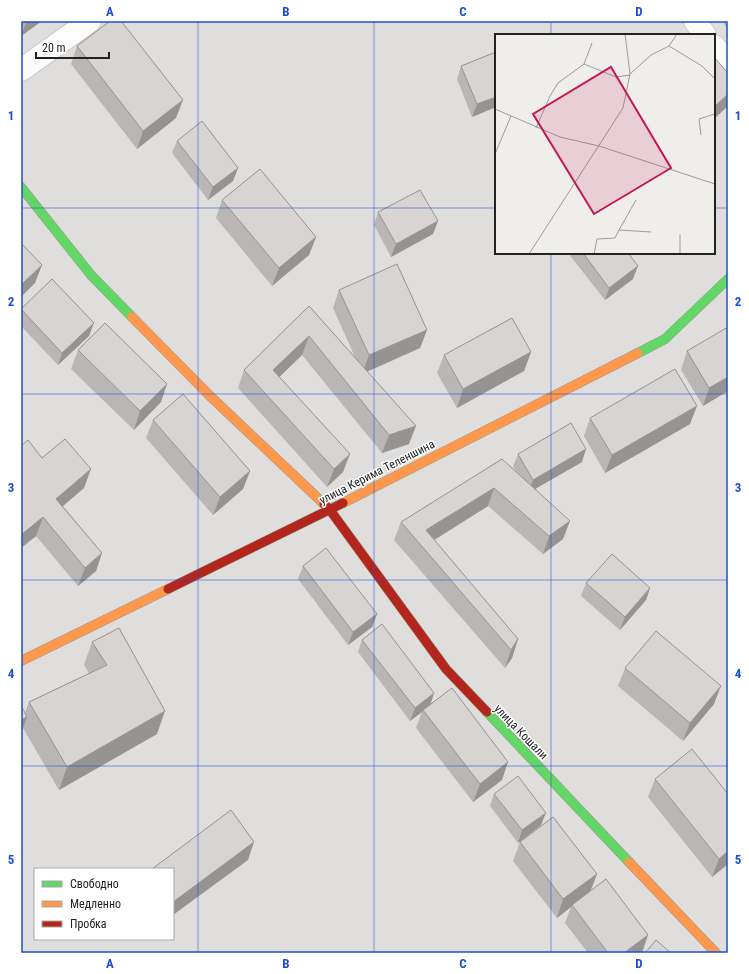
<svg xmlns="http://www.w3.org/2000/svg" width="749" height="974" font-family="'Roboto Condensed',sans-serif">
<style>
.residential{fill:#dfdedc;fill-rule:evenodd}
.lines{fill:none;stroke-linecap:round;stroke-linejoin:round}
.street-casing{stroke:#c9c8c7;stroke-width:24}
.fast-casing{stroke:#999a82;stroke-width:10}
.slow-casing{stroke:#999a82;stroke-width:10}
.jam-casing{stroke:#999a82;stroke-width:10}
.street{stroke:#fdfcfc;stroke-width:22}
.fast{stroke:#63d668;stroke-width:9}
.slow{stroke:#ff974d;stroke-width:9}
.jam{stroke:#b3261e;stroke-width:9}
.wall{fill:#b9b6b5}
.shaded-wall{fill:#969493}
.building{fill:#d7d4d2;stroke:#969493}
.grid{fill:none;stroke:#1d4ed8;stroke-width:1;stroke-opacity:0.55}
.labels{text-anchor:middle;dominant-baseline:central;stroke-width:3;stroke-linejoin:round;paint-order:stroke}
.street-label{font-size:12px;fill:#222;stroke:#fff}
.inset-road{fill:none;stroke:#9e9c9b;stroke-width:1}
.view{fill:#c2185b;fill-opacity:0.15;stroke:#c2185b;stroke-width:2}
.inset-edge{fill:none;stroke:#222;stroke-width:2}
.neatline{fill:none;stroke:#1d4ed8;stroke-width:1.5}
.grid-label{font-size:13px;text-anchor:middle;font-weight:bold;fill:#1d4ed8}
</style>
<rect width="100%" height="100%" fill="#f0eeeb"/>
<path class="residential" d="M 21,21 L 728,21 L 728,953 L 21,953 ZM 496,35 L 714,35 L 714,253 L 496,253 ZM 35,869 L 173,869 L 173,939 L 35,939 Z"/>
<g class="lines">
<defs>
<path id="street" d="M 695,21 L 705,35
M 714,46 L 728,64
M 21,70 L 90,21"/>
<path id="fast" d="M 21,187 L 91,275 L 132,317
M 638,353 L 665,339 L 728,279
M 487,712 L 629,862"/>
<path id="slow" d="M 132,317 L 210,396 L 324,504
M 343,503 L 638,353
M 21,661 L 168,589
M 629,862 L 716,953"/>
<path id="jam" d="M 324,504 L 330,510 L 446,669 L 487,712
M 168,589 L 343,503"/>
</defs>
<use href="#street" class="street-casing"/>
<use href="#fast" class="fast-casing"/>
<use href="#slow" class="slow-casing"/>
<use href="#jam" class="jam-casing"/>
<use href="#street" class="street"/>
<use href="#fast" class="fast"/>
<use href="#slow" class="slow"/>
<use href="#jam" class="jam"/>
</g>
<path class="wall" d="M 21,21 L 42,21 L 21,36 Z
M 722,21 L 728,21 L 728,29 Z
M 77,46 L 176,118 L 137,149 L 71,64 Z
M 496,52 L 496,107 L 472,117 L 457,79 L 461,66 Z
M 177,141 L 238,168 L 233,181 L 208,200 L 172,153 Z
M 222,200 L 316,237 L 309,255 L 272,286 L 216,218 Z
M 378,212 L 433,234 L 391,257 L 374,225 Z
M 568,253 L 628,253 L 633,279 L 605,300 Z
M 339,290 L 427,330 L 420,348 L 367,371 L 409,444 L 382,453 L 302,355 L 279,377 L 343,472 L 327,487 L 238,388 L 244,370 L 309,306 L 355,357 L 333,308 Z
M 21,309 L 89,336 L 58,365 L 21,326 Z
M 78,350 L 161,402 L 134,430 L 71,369 Z
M 687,351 L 728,391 L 703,406 L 681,370 Z
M 531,352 L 524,371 L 457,408 L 437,373 L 444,355 Z
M 590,418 L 690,424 L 605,473 L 584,436 Z
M 153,420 L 250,471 L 243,489 L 213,515 L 146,438 Z
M 21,446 L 42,458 L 84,488 L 63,506 L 102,553 L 96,571 L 78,586 L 36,536 L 21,548 Z
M 518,454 L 582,462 L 535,489 L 563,539 L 543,554 L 488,506 L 434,540 L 518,639 L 512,658 L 505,668 L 394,540 L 401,522 L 516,471 L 513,467 Z
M 303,566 L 377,614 L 372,627 L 348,645 L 298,579 Z
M 586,583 L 650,588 L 646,600 L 620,630 L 581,596 Z
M 362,640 L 430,704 L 502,780 L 473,802 L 416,728 L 422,712 L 410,721 L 358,652 Z
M 92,642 L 157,734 L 59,790 L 23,728 L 25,713 L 29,702 L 89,673 L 84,665 Z
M 625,668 L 714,704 L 683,741 L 618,686 Z
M 655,779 L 728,864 L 712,877 L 648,797 Z
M 494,794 L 541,825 L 518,843 L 490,806 Z
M 520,842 L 597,874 L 591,890 L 642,953 L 588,953 L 565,923 L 571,907 L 557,918 L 513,861 Z"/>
<path class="shaded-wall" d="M 29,21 L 42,21 L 21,36 L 26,23 Z
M 728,94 L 728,106 L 714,119 L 714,107 Z
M 496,97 L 496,107 L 472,117 L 477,104 Z
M 183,100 L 176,118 L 137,149 L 143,131 Z
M 238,168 L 233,181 L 208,200 L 213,187 Z
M 438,221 L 433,234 L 391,257 L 396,244 Z
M 316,237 L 309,255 L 272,286 L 279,268 Z
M 42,265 L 35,283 L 21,297 L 21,285 Z
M 638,266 L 633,279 L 605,300 L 609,288 Z
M 94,323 L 89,336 L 58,365 L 62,353 Z
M 427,330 L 420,348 L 362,374 L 369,355 Z
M 309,336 L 302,355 L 267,389 L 273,370 Z
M 531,352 L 524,371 L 457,408 L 463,389 Z
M 728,377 L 728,391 L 703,406 L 709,388 Z
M 167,384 L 161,402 L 134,430 L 140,411 Z
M 697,406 L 690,424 L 605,473 L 612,455 Z
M 416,426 L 409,444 L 382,453 L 389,435 Z
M 586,449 L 582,462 L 528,493 L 533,480 Z
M 350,454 L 343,472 L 327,487 L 334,469 Z
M 91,469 L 84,488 L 50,517 L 56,499 Z
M 250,471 L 243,489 L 213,515 L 220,497 Z
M 494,488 L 488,506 L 423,547 L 426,530 Z
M 43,517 L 36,536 L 21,548 L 21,535 Z
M 570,521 L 563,539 L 543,554 L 549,536 Z
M 102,553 L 96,571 L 78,586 L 85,568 Z
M 650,588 L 646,600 L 620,630 L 625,617 Z
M 377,614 L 372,627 L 348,645 L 353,632 Z
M 518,639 L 512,658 L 505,668 L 511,650 Z
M 721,686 L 714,704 L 683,741 L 690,723 Z
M 434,693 L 430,706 L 423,710 L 422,712 L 410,721 L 415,708 Z
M 165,711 L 157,734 L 59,790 L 67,767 Z
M 27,717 L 21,734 L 21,720 Z
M 508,762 L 502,780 L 473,802 L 480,784 Z
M 546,813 L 541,825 L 518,843 L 522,830 Z
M 254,842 L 248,860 L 173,915 L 173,902 Z
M 728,851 L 728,864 L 712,877 L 719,859 Z
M 597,874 L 590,892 L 572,905 L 571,907 L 557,918 L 563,899 Z
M 648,935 L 642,953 L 624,953 Z"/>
<path class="building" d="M 24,21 L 29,21 L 26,23 Z
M 110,21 L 121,21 L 183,100 L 143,131 L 77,46 Z
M 496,52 L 496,97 L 477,104 L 461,66 Z
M 714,57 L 728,73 L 728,94 L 714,107 Z
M 202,121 L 238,168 L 213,187 L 177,141 Z
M 260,169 L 316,237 L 279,268 L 222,200 Z
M 420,190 L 438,221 L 396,244 L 378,212 Z
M 21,243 L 42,265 L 21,285 Z
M 583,253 L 628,253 L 638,266 L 609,288 Z
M 397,264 L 427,330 L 369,355 L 339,290 Z
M 52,279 L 94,323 L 62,353 L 21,309 Z
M 309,306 L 416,426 L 389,435 L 309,336 L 273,370 L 350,454 L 334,469 L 244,370 Z
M 512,318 L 531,352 L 463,389 L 444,355 Z
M 105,323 L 167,384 L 140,411 L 78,350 Z
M 728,327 L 728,377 L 709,388 L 687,351 Z
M 675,369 L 697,406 L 612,455 L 590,418 Z
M 183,394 L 250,471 L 220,497 L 153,420 Z
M 571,423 L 586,449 L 533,480 L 518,454 Z
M 65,439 L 91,469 L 56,499 L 102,553 L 85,568 L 43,517 L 21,535 L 21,446 L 28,440 L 42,458 Z
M 502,459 L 570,521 L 549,536 L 494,488 L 426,530 L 518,639 L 511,650 L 401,522 Z
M 326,548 L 377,614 L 353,632 L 303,566 Z
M 612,554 L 650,588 L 625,617 L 586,583 Z
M 382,624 L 434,693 L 415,708 L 362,640 Z
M 119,628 L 165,711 L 67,767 L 29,702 L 107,665 L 92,642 Z
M 656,631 L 721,686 L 690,723 L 625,668 Z
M 452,688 L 508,762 L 480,784 L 423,710 Z
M 21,705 L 27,717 L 21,720 Z
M 692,749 L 728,794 L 728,851 L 719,859 L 655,779 Z
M 518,776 L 546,813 L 522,830 L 494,794 Z
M 231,810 L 254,842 L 173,902 L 173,869 L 152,869 Z
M 553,817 L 597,874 L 563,899 L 520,842 Z
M 606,879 L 648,935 L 624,953 L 608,953 L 572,905 Z
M 656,940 L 671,953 L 645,953 Z"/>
<path class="grid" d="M 198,21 L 198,953M 374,21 L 374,953M 551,21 L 551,35M 21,208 L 496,208M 714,208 L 728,208M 551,253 L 551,953M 21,394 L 728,394M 21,580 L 728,580M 21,766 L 728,766"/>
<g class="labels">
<g class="street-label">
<text transform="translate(377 472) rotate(-27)">улица Керима Теленшина</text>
<text transform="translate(521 732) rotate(46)">улица Кошали</text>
</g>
</g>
<g transform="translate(495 34)">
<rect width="220" height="220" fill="#f0eeeb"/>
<path class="inset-road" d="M 174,12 L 182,0M 89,30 L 121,43 L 135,41M 135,40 L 156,21 L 174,12 L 207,32 L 220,45M 0,75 L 65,103 L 104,112 L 220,150M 41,94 L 55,62 L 63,49 L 89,30 L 97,9M 206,101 L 204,85 L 220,80M 0,120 L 16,82M 124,196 L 141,166M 34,220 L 128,74 L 135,40 L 130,0M 99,220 L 102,205 L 120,204 L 124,196 L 156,198M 185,220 L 185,200"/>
<path class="view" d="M 116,33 L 176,134 L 99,180 L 38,80 Z"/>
<rect width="220" height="220" class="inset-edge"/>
</g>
<rect width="749" height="974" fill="none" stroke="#ffffff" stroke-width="44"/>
<rect x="34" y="868" width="140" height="72" fill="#ffffff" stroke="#a7a7a7"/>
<rect x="42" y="881" width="20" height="6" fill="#63d668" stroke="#a7a7a7"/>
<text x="70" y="888" font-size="12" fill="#222222">Свободно</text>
<rect x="42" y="901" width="20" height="6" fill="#ff974d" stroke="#a7a7a7"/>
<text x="70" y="908" font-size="12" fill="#222222">Медленно</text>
<rect x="42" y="921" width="20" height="6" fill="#b3261e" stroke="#a7a7a7"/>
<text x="70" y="928" font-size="12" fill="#222222">Пробка</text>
<path d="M36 52v6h73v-6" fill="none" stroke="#222222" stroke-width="2"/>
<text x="42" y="52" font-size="12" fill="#222222" stroke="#ffffff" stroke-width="3" paint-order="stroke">20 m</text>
<rect x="22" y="22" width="705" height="930" class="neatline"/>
<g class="grid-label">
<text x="110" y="16">A</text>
<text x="286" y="16">B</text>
<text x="463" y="16">C</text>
<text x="639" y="16">D</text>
<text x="11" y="120">1</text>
<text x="738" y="120">1</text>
<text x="11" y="306">2</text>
<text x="738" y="306">2</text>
<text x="11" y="492">3</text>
<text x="738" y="492">3</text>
<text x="11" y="678">4</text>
<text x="738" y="678">4</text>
<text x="11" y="864">5</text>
<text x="738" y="864">5</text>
<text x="110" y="968">A</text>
<text x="286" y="968">B</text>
<text x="463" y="968">C</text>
<text x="639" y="968">D</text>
</g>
</svg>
